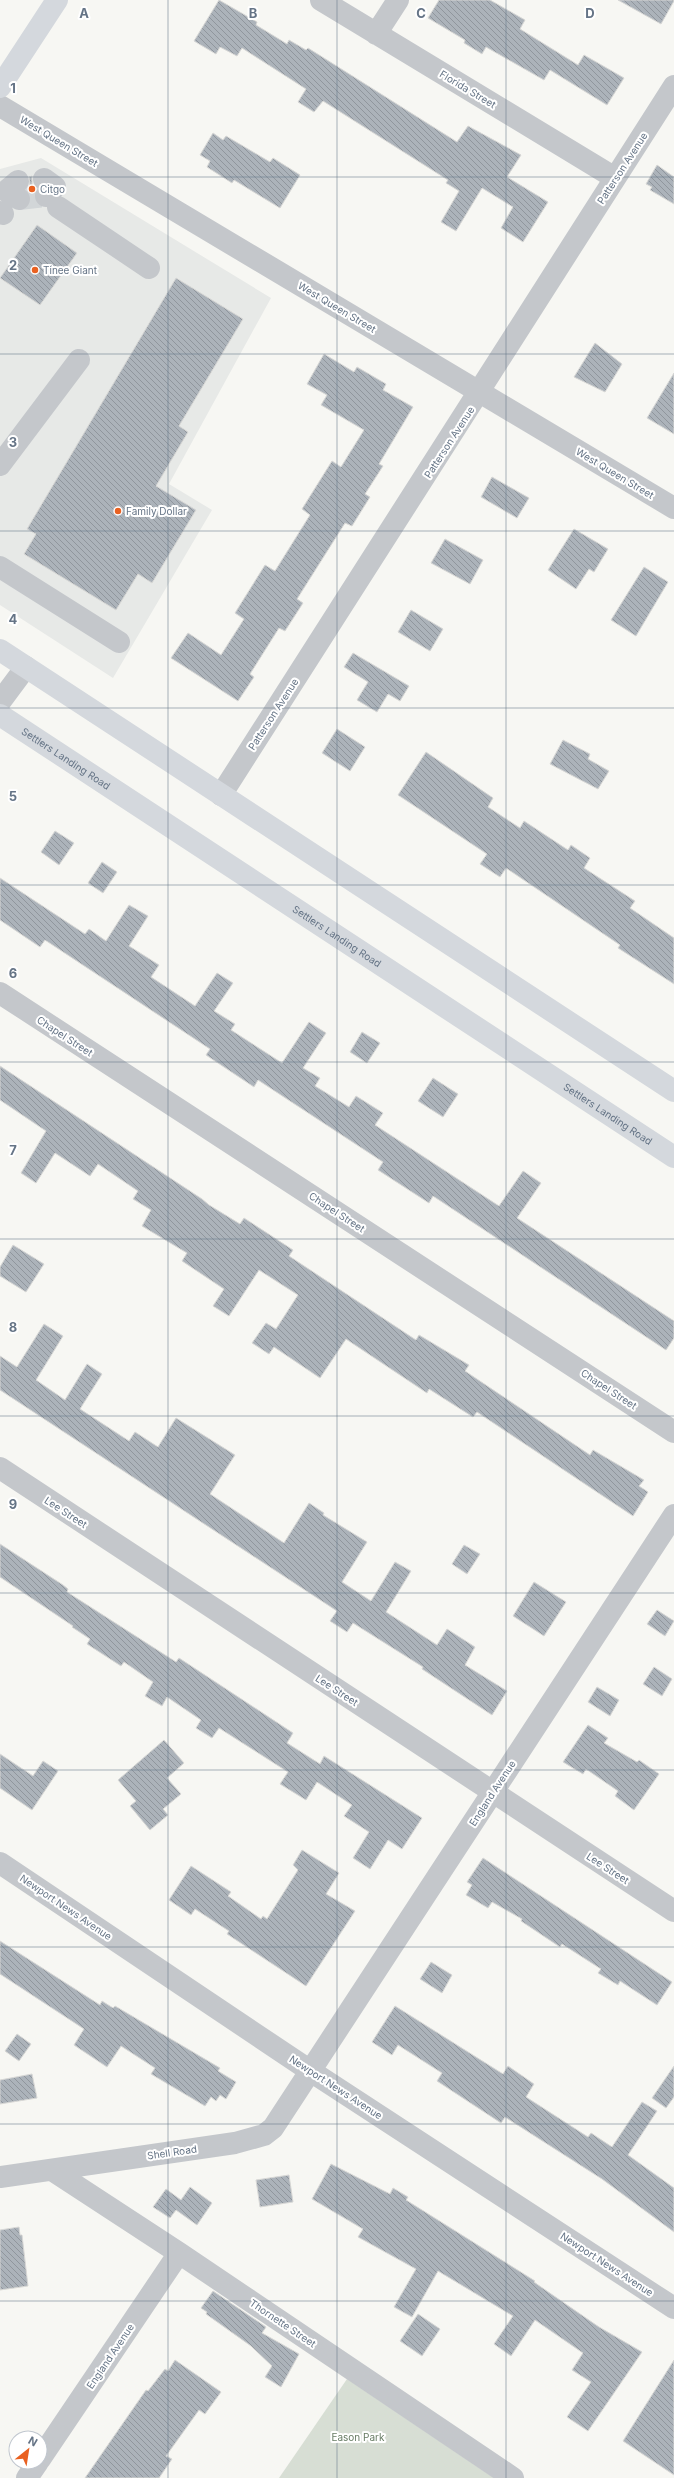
<svg xmlns="http://www.w3.org/2000/svg" width="674" height="2478" font-family="Inter,sans-serif">
<style>
.built{fill:#e7e9e7}
.green{fill:#d7ded4}
.building{fill:url(#building-back-hatch);stroke:#d8d8d6}
.lines{fill:none;stroke-linecap:round;stroke-linejoin:round}
.minor-tunnel{stroke:#d2d6d8;stroke-width:22;stroke-dasharray:22 11;stroke-linecap:butt}
.minor{stroke:#c4c7cb;stroke-width:22}
.major{stroke:#d4d8dd;stroke-width:22}
.grid{fill:none;stroke:#657486;stroke-width:1;stroke-opacity:0.55}
.poi-dot{fill:#e96121;stroke:#fff;stroke-width:1.5}
.labels{text-anchor:middle;dominant-baseline:central;stroke-width:4;stroke-linejoin:round;paint-order:stroke}
.street-label{font-size:10px;fill:#657486;stroke:#fff}
.poi-label{font-size:10px;fill:#657486;stroke:#fff;text-anchor:start}
.park-label{font-size:10px;fill:#677c64;stroke:#fff}
.grid-label{font-size:13px;text-anchor:middle;font-weight:bold;fill:#657486;stroke:#fff;stroke-width:4;stroke-linejoin:round;paint-order:stroke}
</style>
<defs>
<pattern id="building-back-hatch" width="6" height="6" patternUnits="userSpaceOnUse"><rect width="6" height="6" fill="#acb3ba"/><path d="M-1 5l2 2M0 0l6 6M5-1l2 2" fill="none" stroke="#90969d"/></pattern>
</defs>
<rect width="100%" height="100%" fill="#f7f7f3"/>
<path class="built" d="M 41,158 L 271,298 L 169,484 L 212,510 L 113,678 L 0,605 L 0,169 Z"/>
<path class="green" d="M 347,2379 L 494,2478 L 279,2478 Z"/>
<path class="building" d="M 219,0 L 257,22 L 256,25 L 287,44 L 289,40 L 306,50 L 308,48 L 457,142 L 468,126 L 521,155 L 507,177 L 548,202 L 523,242 L 501,228 L 513,207 L 482,188 L 456,231 L 441,222 L 459,191 L 446,183 L 448,180 L 323,101 L 314,112 L 298,102 L 306,89 L 242,48 L 237,56 L 220,47 L 216,54 L 194,41 Z
M 439,0 L 490,0 L 525,20 L 520,29 L 578,65 L 584,55 L 624,78 L 607,105 L 550,70 L 544,80 L 486,47 L 482,54 L 464,43 L 465,40 L 428,18 Z
M 618,0 L 674,0 L 674,1 L 661,24 Z
M 213,133 L 223,140 L 226,136 L 270,162 L 273,158 L 300,175 L 280,208 L 234,180 L 232,183 L 207,167 L 210,161 L 200,155 Z
M 657,165 L 674,177 L 674,204 L 650,190 L 652,187 L 646,184 Z
M 32,176 L 32,184 L 36,189 L 34,193 L 36,203 L 30,203 L 30,193 L 27,190 L 30,185 L 29,177 Z
M 37,225 L 77,253 L 40,305 L 0,278 Z
M 176,278 L 243,319 L 179,426 L 188,432 L 156,486 L 196,510 L 152,583 L 138,574 L 116,610 L 24,554 L 36,534 L 27,529 Z
M 595,343 L 622,364 L 605,392 L 574,377 Z
M 324,354 L 354,372 L 357,367 L 386,384 L 383,390 L 413,407 L 379,464 L 383,466 L 365,494 L 370,497 L 352,526 L 345,523 L 297,599 L 303,603 L 285,631 L 279,628 L 250,674 L 254,677 L 238,701 L 171,658 L 188,633 L 221,655 L 244,619 L 235,613 L 265,565 L 275,571 L 310,515 L 302,509 L 332,461 L 341,467 L 364,430 L 321,405 L 327,395 L 307,384 Z
M 674,373 L 674,434 L 647,418 Z
M 492,477 L 529,498 L 517,518 L 481,497 Z
M 574,529 L 608,549 L 594,572 L 589,569 L 576,589 L 548,570 Z
M 445,539 L 483,560 L 470,584 L 431,563 Z
M 644,567 L 668,582 L 636,636 L 611,620 Z
M 411,610 L 443,629 L 430,651 L 398,632 Z
M 353,653 L 409,686 L 400,701 L 388,694 L 377,712 L 357,700 L 368,682 L 344,667 Z
M 337,729 L 365,747 L 350,771 L 322,753 Z
M 563,740 L 590,754 L 588,759 L 609,771 L 598,789 L 550,764 Z
M 426,752 L 493,798 L 488,807 L 520,828 L 524,821 L 568,850 L 571,845 L 590,858 L 584,868 L 635,901 L 630,908 L 674,938 L 674,984 L 618,948 L 620,945 L 506,868 L 500,877 L 480,864 L 487,854 L 398,795 Z
M 55,831 L 74,843 L 59,865 L 41,852 Z
M 102,862 L 117,872 L 103,893 L 88,883 Z
M 0,878 L 85,934 L 89,929 L 106,941 L 129,905 L 148,916 L 129,946 L 159,965 L 151,977 L 195,1006 L 217,973 L 233,983 L 214,1011 L 235,1024 L 231,1030 L 282,1063 L 309,1022 L 326,1033 L 303,1068 L 320,1078 L 315,1086 L 349,1107 L 356,1096 L 383,1113 L 375,1125 L 499,1206 L 523,1171 L 541,1183 L 517,1218 L 674,1321 L 674,1338 L 666,1350 L 433,1196 L 429,1203 L 378,1170 L 383,1162 L 258,1080 L 254,1087 L 206,1055 L 210,1049 L 45,940 L 40,947 L 0,920 Z
M 362,1032 L 380,1043 L 367,1063 L 350,1052 Z
M 0,1066 L 202,1199 L 209,1205 L 240,1224 L 244,1218 L 293,1250 L 289,1256 L 416,1340 L 419,1335 L 469,1365 L 465,1371 L 590,1455 L 593,1450 L 644,1480 L 639,1486 L 648,1492 L 633,1516 L 477,1412 L 473,1417 L 429,1389 L 427,1393 L 346,1339 L 320,1378 L 274,1347 L 269,1354 L 252,1343 L 266,1323 L 276,1329 L 298,1295 L 259,1270 L 229,1316 L 213,1306 L 224,1289 L 182,1261 L 187,1253 L 142,1226 L 151,1210 L 133,1199 L 138,1191 L 98,1164 L 90,1176 L 55,1153 L 36,1183 L 21,1173 L 46,1131 L 0,1100 Z
M 433,1078 L 458,1094 L 443,1117 L 418,1101 Z
M 13,1245 L 44,1264 L 26,1292 L 0,1276 L 0,1267 Z
M 44,1324 L 63,1336 L 36,1380 L 65,1400 L 87,1364 L 102,1374 L 80,1409 L 129,1441 L 135,1432 L 158,1447 L 176,1418 L 235,1455 L 210,1494 L 284,1543 L 309,1503 L 324,1513 L 323,1515 L 367,1542 L 342,1582 L 371,1601 L 395,1562 L 411,1571 L 386,1612 L 437,1645 L 447,1629 L 475,1647 L 465,1665 L 507,1691 L 492,1715 L 422,1669 L 423,1667 L 353,1623 L 347,1632 L 330,1621 L 337,1611 L 0,1390 L 0,1356 L 17,1367 Z
M 0,1544 L 63,1585 L 68,1589 L 67,1592 L 176,1662 L 179,1658 L 293,1733 L 287,1743 L 320,1764 L 324,1756 L 422,1818 L 402,1849 L 388,1840 L 370,1869 L 353,1858 L 369,1832 L 344,1816 L 352,1805 L 317,1782 L 306,1800 L 280,1784 L 288,1772 L 219,1728 L 212,1738 L 196,1728 L 201,1720 L 167,1697 L 162,1706 L 145,1696 L 153,1682 L 124,1662 L 121,1666 L 87,1644 L 90,1639 L 72,1627 L 73,1626 L 0,1577 Z
M 464,1545 L 480,1554 L 467,1574 L 452,1564 Z
M 534,1582 L 566,1602 L 544,1636 L 513,1616 Z
M 657,1610 L 674,1621 L 665,1636 L 647,1624 Z
M 654,1667 L 672,1679 L 662,1696 L 643,1684 Z
M 597,1687 L 619,1700 L 610,1716 L 588,1702 Z
M 588,1725 L 608,1738 L 604,1743 L 637,1762 L 639,1760 L 659,1774 L 634,1810 L 615,1796 L 618,1791 L 586,1769 L 583,1774 L 563,1762 Z
M 164,1740 L 184,1763 L 167,1778 L 181,1794 L 163,1809 L 168,1815 L 150,1830 L 130,1806 L 136,1801 L 118,1780 Z
M 0,1754 L 33,1776 L 43,1761 L 58,1771 L 32,1810 L 0,1788 Z
M 302,1850 L 339,1873 L 326,1894 L 355,1911 L 306,1986 L 227,1934 L 229,1931 L 195,1909 L 191,1915 L 169,1900 L 191,1866 L 231,1892 L 228,1896 L 261,1919 L 263,1916 L 267,1919 L 298,1870 L 293,1865 Z
M 483,1858 L 672,1982 L 657,2005 L 620,1981 L 618,1985 L 598,1973 L 601,1969 L 562,1944 L 560,1947 L 521,1921 L 522,1919 L 492,1902 L 488,1908 L 466,1895 L 472,1885 L 467,1882 Z
M 0,1941 L 100,2005 L 102,2001 L 113,2008 L 115,2006 L 220,2068 L 218,2071 L 236,2082 L 226,2099 L 220,2095 L 216,2101 L 211,2097 L 205,2106 L 151,2074 L 155,2068 L 121,2046 L 107,2067 L 74,2045 L 84,2029 L 0,1974 Z
M 431,1962 L 452,1975 L 442,1993 L 420,1979 Z
M 395,2006 L 503,2074 L 508,2066 L 534,2084 L 526,2097 L 588,2137 L 591,2133 L 612,2147 L 642,2102 L 657,2111 L 628,2155 L 674,2188 L 674,2232 L 602,2179 L 505,2117 L 501,2123 L 437,2081 L 442,2073 L 398,2045 L 392,2055 L 372,2042 Z
M 17,2034 L 31,2044 L 19,2061 L 5,2051 Z
M 674,2066 L 674,2097 L 666,2108 L 652,2098 Z
M 32,2074 L 37,2098 L 0,2104 L 0,2080 Z
M 331,2164 L 390,2194 L 393,2188 L 408,2197 L 406,2200 L 535,2281 L 534,2282 L 541,2287 L 599,2327 L 642,2352 L 588,2431 L 567,2417 L 591,2382 L 572,2370 L 583,2353 L 535,2320 L 511,2356 L 494,2344 L 513,2316 L 438,2271 L 412,2317 L 394,2307 L 416,2269 L 358,2237 L 363,2229 L 312,2199 Z
M 289,2175 L 293,2202 L 260,2207 L 256,2180 Z
M 190,2187 L 212,2203 L 197,2225 L 176,2210 L 170,2218 L 153,2207 L 166,2189 L 181,2200 Z
M 19,2227 L 20,2235 L 22,2235 L 28,2286 L 0,2290 L 0,2230 Z
M 213,2291 L 266,2327 L 262,2333 L 299,2354 L 281,2387 L 265,2377 L 272,2366 L 251,2346 L 206,2314 L 207,2312 L 201,2308 Z
M 418,2314 L 440,2329 L 422,2356 L 400,2341 Z
M 175,2360 L 221,2392 L 205,2414 L 199,2410 L 166,2456 L 172,2459 L 159,2478 L 85,2478 L 146,2390 L 148,2391 L 165,2369 L 168,2371 Z
M 674,2360 L 674,2475 L 623,2441 Z"/>
<g class="lines">
<path class="minor-tunnel" d="M 19,199 L 46,196"/>
<path class="minor" d="M 321,0 L 615,178
M 376,34 L 398,0
M 0,106 L 674,508
M 44,179 L 55,187 L 46,196
M 18,181 L 6,191 L 19,199
M 58,207 L 149,268
M 0,212 L 3,214
M 0,465 L 79,360
M 0,567 L 119,642
M 0,702 L 26,667
M 221,795 L 674,86
M 0,993 L 674,1432
M 0,1468 L 674,1911
M 0,1863 L 309,2070 L 674,2308
M 52,2170 L 179,2253 L 513,2478
M 0,2177 L 235,2143 L 264,2135 L 273,2128 L 674,1515
M 40,2459 L 179,2253
M 27,2478 L 38,2462"/>
<g class="major">
<path d="M 0,87 L 57,0"/>
<path d="M 0,650 L 674,1091"/>
<path id="s1" d="M 0,715 L 674,1157"/>
</g>
</g>
<path class="grid" d="M 168,0 L 168,2478M 337,0 L 337,2478M 506,0 L 506,2478M 0,177 L 674,177M 0,354 L 674,354M 0,531 L 674,531M 0,708 L 674,708M 0,885 L 674,885M 0,1062 L 674,1062M 0,1239 L 674,1239M 0,1416 L 674,1416M 0,1593 L 674,1593M 0,1770 L 674,1770M 0,1947 L 674,1947M 0,2124 L 674,2124M 0,2301 L 674,2301"/>
<g class="poi-dot">
<circle cx="32" cy="189" r="4"/>
<circle cx="35" cy="270" r="4"/>
<circle cx="118" cy="511" r="4"/>
</g>
<g class="labels">
<g class="street-label">
<text transform="translate(468 89) rotate(31)">Florida Street</text>
<text transform="translate(59 141) rotate(31)">West Queen Street</text>
<text transform="translate(622 168) rotate(-57)">Patterson Avenue</text>
<text transform="translate(337 307) rotate(31)">West Queen Street</text>
<text transform="translate(449 442) rotate(-57)">Patterson Avenue</text>
<text transform="translate(615 473) rotate(31)">West Queen Street</text>
<text transform="translate(273 714) rotate(-57)">Patterson Avenue</text>
<text stroke="none"><textPath href="#s1" startOffset="79">Settlers Landing Road</textPath></text>
<text stroke="none"><textPath href="#s1" startOffset="403">Settlers Landing Road</textPath></text>
<text transform="translate(65 1036) rotate(33)">Chapel Street</text>
<text stroke="none"><textPath href="#s1" startOffset="727">Settlers Landing Road</textPath></text>
<text transform="translate(337 1212) rotate(33)">Chapel Street</text>
<text transform="translate(609 1389) rotate(33)">Chapel Street</text>
<text transform="translate(66 1512) rotate(33)">Lee Street</text>
<text transform="translate(337 1690) rotate(33)">Lee Street</text>
<text transform="translate(492 1793) rotate(-57)">England Avenue</text>
<text transform="translate(608 1868) rotate(33)">Lee Street</text>
<text transform="translate(66 1907) rotate(34)">Newport News Avenue</text>
<text transform="translate(336 2087) rotate(33)">Newport News Avenue</text>
<text transform="translate(172 2152) rotate(-8)">Shell Road</text>
<text transform="translate(607 2264) rotate(33)">Newport News Avenue</text>
<text transform="translate(283 2323) rotate(34)">Thornette Street</text>
<text transform="translate(110 2356) rotate(-56)">England Avenue</text>
</g>
<g class="poi-label">
<text x="40" y="189">Citgo</text>
<text x="43" y="270">Tinee Giant</text>
<text x="126" y="511">Family Dollar</text>
</g>
<g class="park-label">
<text x="358" y="2437">Eason Park</text>
</g>
</g>
<g class="grid-label">
<text x="84" y="18">A</text>
<text x="253" y="18">B</text>
<text x="421" y="18">C</text>
<text x="590" y="18">D</text>
<text x="13" y="93">1</text>
<text x="13" y="270">2</text>
<text x="13" y="447">3</text>
<text x="13" y="624">4</text>
<text x="13" y="801">5</text>
<text x="13" y="978">6</text>
<text x="13" y="1155">7</text>
<text x="13" y="1332">8</text>
<text x="13" y="1509">9</text>
</g>
<g transform="translate(28 2450) rotate(30)"><circle r="19" fill="#ffffff" stroke="#c1c7cf"/>
<path d="M0-3L7 15L0 10L-7 15Z" fill="#e96121"/>
<text y="-6" font-size="11" font-weight="bold" text-anchor="middle" fill="#657486">N</text>
</g>
</svg>
